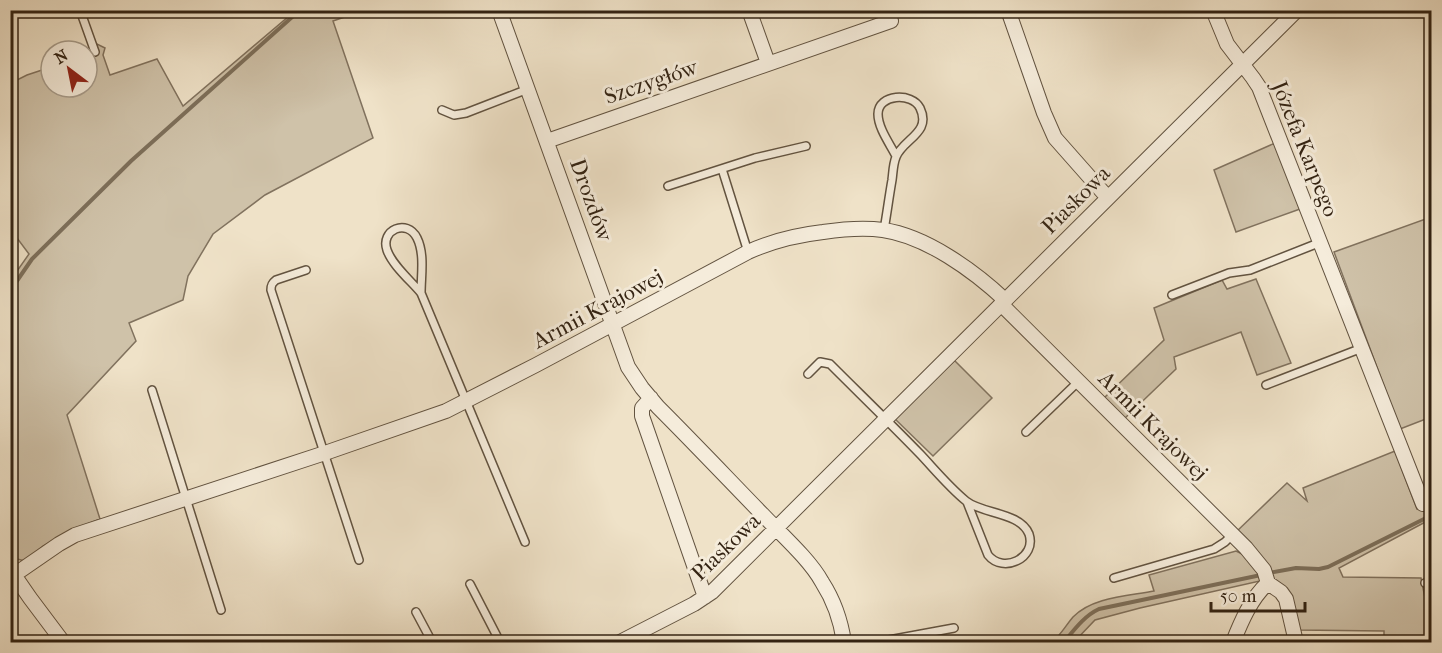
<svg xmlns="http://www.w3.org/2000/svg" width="1442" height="653" font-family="'IM FELL French Canon',serif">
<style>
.green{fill:#cfc2a9;stroke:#81725e;stroke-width:1.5}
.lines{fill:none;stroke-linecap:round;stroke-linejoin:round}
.stream{stroke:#7d6f5a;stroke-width:4}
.lane-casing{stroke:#625340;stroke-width:10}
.street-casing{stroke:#625340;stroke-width:16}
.lane{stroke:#f5ecdb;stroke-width:7}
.street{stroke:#f5ecdb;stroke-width:14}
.labels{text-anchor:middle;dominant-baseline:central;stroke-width:6;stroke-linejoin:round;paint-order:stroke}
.street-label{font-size:22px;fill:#332313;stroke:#f5ecdb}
</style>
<rect width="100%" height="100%" fill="#efe2c8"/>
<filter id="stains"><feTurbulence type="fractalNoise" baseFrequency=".00333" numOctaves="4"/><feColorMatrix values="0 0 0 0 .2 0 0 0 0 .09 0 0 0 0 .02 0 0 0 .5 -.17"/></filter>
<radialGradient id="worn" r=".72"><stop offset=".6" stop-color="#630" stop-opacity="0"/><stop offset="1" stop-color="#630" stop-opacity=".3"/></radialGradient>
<path class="green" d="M 295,11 L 362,11 L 333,21 L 373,138 L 265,195 L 213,234 L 188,276 L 183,300 L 129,323 L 136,341 L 67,415 L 100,519 L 68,532 L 43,546 L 25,561 L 13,558 L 11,554 L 10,281 L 29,254 L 11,230 L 11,83 L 27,75 L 51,67 L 51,87 L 87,87 L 87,52 L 89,47 L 97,44 L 105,48 L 103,55 L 110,75 L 157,59 L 183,106 Z
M 1275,143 L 1300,209 L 1236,232 L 1214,170 Z
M 1431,217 L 1431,417 L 1400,429 L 1334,252 Z
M 1256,279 L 1291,363 L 1257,375 L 1241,332 L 1174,357 L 1176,369 L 1124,419 L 1104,398 L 1164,340 L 1154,308 L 1222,280 L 1227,289 Z
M 952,358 L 992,398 L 933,456 L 894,418 Z
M 1395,451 L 1417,509 L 1431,504 L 1431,519 L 1339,568 L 1343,577 L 1421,578 L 1425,598 L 1431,600 L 1431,642 L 1384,642 L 1384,631 L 1297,630 L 1270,577 L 1236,532 L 1287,483 L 1307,501 L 1303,488 Z
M 1236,551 C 1250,557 1257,566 1260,581 L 1140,608 L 1095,620 L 1074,642 L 1052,642 C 1061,635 1066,625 1073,617 C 1092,597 1128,596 1154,591 L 1149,575 Z"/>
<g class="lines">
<path class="stream" d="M 10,291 L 32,259 L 131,161 L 300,10
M 1269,573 L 1296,568 L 1319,569 L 1328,567 L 1432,515
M 1064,642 C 1074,630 1084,616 1099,609 L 1261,575"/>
<defs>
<path id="lane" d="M 80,10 L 95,52
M 442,110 L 454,115 L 466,113 L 528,89
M 722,169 L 748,252
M 668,186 L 755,158 L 806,146
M 884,230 C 887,213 889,197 892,180 C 893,173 893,164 896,157 C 903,139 932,133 920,108 C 912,92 878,94 878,114 C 878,128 890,144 896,156
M 306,270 L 276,280 C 272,283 271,285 271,290 L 359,560
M 421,293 C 421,276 425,254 417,238 C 407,218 380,230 387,250 C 392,265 411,281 421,293 L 525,542
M 1172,295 L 1229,273 L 1250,270 L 1321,242
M 808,374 L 820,362 L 830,364 C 860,394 891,424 921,455 C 935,470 949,487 966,501 C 982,514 1020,512 1029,534 C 1037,558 1003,574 988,555 L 967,502
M 1266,385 L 1362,348
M 152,390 L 221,610
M 1026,432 L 1079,381
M 1114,578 L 1214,549 L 1225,542 L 1232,535
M 1425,583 L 1432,582
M 470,584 L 500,642
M 416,612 L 432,642
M 878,642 L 954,628"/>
<path id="street" d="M 499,10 L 628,367 L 642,388 L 658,407 C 694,443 729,480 764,516 C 782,535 810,560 822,582 C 833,599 841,622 844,642
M 749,10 L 768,63
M 1008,10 L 1044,113 L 1055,138 L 1108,198
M 1213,10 L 1227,44 L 1253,78 L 1259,87 L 1423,504
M 547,141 L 891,21 L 887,10
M 1001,304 L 1246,548 L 1264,570 L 1268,583 L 1281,592 L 1286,599 L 1296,642
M 651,398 L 642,408 L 642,416 L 705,597
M 10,569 L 30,598 L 63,642
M 14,575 L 59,544 L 75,535 L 325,453 L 446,411 L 536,365 L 748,252 C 772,241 797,235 823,232 C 843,229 863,227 883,230 C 926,236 974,271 1005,300
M 620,642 L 694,604 L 712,592 L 1297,10
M 1233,642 C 1241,622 1251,598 1268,583"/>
</defs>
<use href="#lane" class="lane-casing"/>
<use href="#street" class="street-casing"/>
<use href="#lane" class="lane"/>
<use href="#street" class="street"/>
</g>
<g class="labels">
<g class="street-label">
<text transform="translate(651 82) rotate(-19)">Szczygłów</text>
<text transform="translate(1305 149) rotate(68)">Józefa Karpego</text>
<text transform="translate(591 200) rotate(70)">Drozdów</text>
<text transform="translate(1076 200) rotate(-45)">Piaskowa</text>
<text transform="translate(598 309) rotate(-28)">Armii Krajowej</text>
<text transform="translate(1153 426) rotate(45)">Armii Krajowej</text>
<text transform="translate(726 547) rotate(-44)">Piaskowa</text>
</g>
</g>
<rect width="1442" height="653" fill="none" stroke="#efe2c8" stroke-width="36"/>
<rect x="12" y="12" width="1418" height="629" fill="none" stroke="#332313" stroke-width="3"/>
<rect x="18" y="18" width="1406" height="617" fill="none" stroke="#332313" stroke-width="1.5"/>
<g transform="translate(69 69) rotate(328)"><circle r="28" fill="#f5ecdb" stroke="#a79c8b" stroke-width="1.5"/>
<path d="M0-4.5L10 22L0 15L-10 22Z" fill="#8f2418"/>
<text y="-9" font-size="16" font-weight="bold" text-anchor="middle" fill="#332313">N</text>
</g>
<path d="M1211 602v9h94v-9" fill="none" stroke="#332313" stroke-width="3"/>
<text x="1220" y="602" font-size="18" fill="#332313" stroke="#f5ecdb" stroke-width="4.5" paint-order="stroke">50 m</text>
<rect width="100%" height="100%" filter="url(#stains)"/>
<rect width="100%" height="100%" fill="url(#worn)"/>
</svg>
